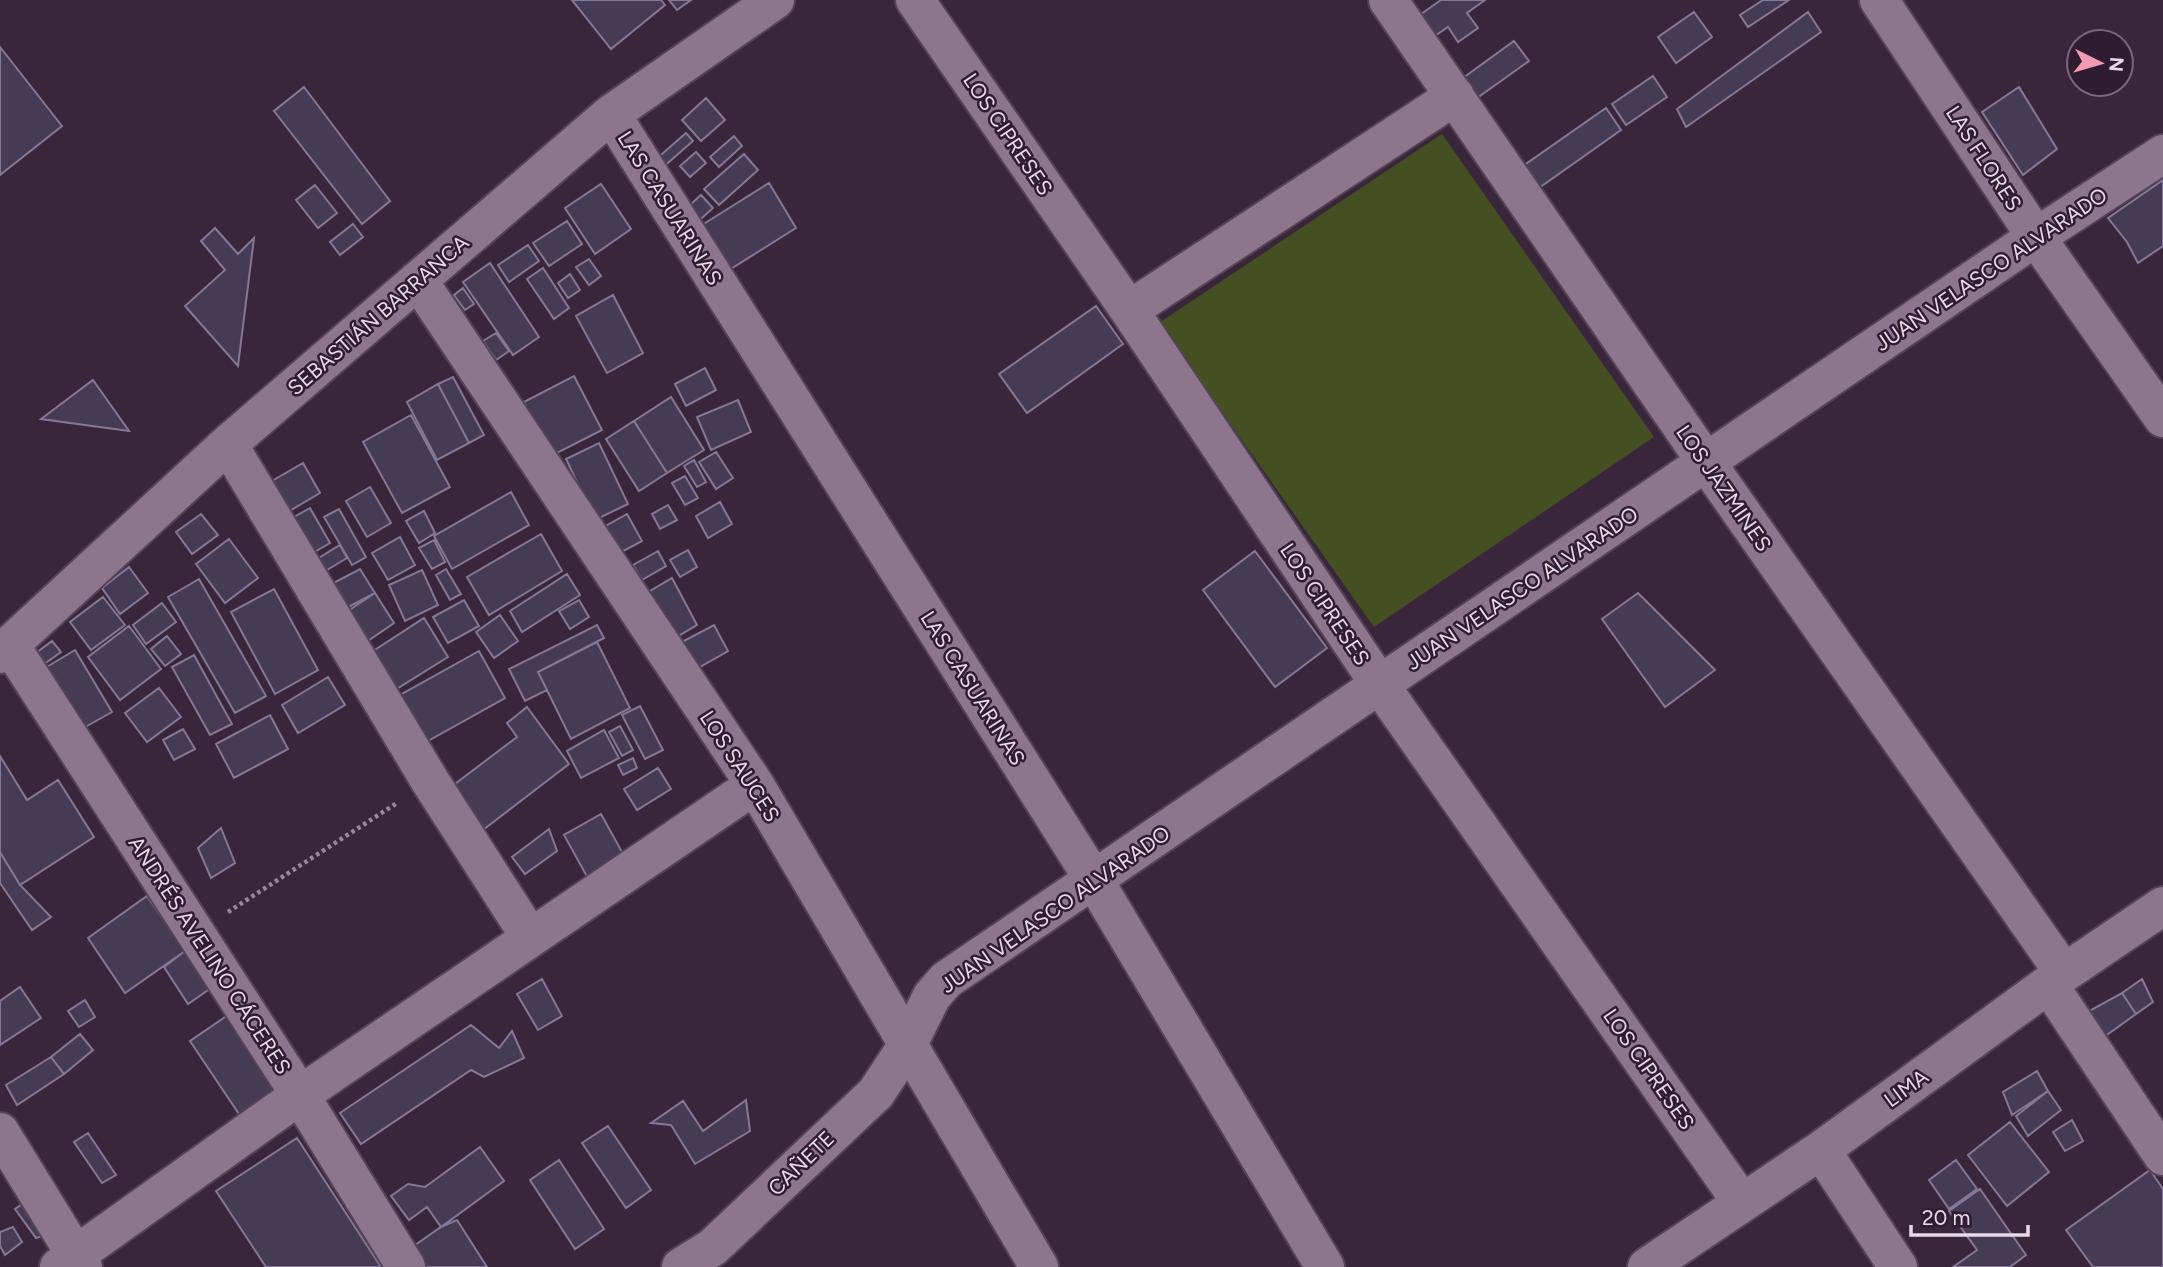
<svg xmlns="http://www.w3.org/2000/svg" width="2163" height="1267" font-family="Figtree,sans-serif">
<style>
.green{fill:#444f22}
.building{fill:#463b55;stroke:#847896;stroke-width:2}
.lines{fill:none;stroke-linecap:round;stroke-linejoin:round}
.minor-casing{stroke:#544355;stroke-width:42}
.path{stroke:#978798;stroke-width:4.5;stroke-dasharray:3.5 3.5;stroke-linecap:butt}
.minor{stroke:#8d758e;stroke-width:38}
.labels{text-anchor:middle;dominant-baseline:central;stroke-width:5;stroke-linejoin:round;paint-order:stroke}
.street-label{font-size:21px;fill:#e7dae8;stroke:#2f1c31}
</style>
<rect width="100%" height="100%" fill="#3a263b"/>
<path class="green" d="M 1442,134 L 1654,437 L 1374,627 L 1159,323 Z"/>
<path class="building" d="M 572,0 L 661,0 L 665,5 L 611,49 Z
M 669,0 L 691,0 L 677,10 Z
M 1441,0 L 1485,0 L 1467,13 L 1478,28 L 1458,42 L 1448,27 L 1429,40 L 1414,19 Z
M 1763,0 L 1789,0 L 1748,27 L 1740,15 Z
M 1694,12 L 1712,37 L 1676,63 L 1658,37 Z
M 1808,12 L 1821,32 L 1686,127 L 1677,109 Z
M 1514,41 L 1529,61 L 1477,98 L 1463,78 Z
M 0,47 L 62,126 L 0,175 Z
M 1653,76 L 1667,97 L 1626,125 L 1612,104 Z
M 304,87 L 390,201 L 362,224 L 274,111 Z
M 2019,87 L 2057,149 L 2023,175 L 1982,112 Z
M 706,98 L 725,120 L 701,141 L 682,120 Z
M 1606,108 L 1621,130 L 1536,190 L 1520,168 Z
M 686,133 L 693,141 L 661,169 L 654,161 Z
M 734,136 L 742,146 L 719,167 L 710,157 Z
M 696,152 L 706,163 L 690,177 L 680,166 Z
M 744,154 L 758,170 L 719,205 L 704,189 Z
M 2163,180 L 2163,246 L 2138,263 L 2127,242 L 2108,218 Z
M 769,183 L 796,228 L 729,270 L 702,225 Z
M 601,184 L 631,229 L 595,254 L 565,208 Z
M 315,185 L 337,213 L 318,228 L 296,200 Z
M 701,195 L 713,208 L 692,227 L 681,213 Z
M 567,221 L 582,244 L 549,266 L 533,243 Z
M 353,224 L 363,237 L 340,255 L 330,242 Z
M 215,228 L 238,254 L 254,238 L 238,366 L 185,306 L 225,270 L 201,241 Z
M 528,245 L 539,261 L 509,282 L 498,265 Z
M 589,259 L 601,276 L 589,285 L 576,267 Z
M 490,263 L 539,337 L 513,355 L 463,282 Z
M 543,268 L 569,308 L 554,319 L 527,279 Z
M 570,274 L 580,290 L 568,298 L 558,283 Z
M 463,288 L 474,304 L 465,310 L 454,295 Z
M 613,295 L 643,353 L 607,373 L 576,316 Z
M 1096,306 L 1123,344 L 1027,413 L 999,374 Z
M 496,333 L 509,351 L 496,360 L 483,341 Z
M 705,368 L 716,390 L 686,406 L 675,384 Z
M 574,376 L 602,430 L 549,457 L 522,403 Z
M 453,377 L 484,435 L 469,443 L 438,384 Z
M 93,380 L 129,431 L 41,419 Z
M 438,384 L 469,443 L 437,460 L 407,402 Z
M 671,397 L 704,450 L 667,473 L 634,421 Z
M 738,400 L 751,432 L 711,450 L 697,417 Z
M 411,415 L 450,487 L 402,513 L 363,442 Z
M 634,421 L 667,473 L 639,491 L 606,439 Z
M 599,443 L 628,504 L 595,520 L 566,459 Z
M 716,452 L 733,478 L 716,489 L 699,462 Z
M 694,460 L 706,482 L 697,487 L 684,466 Z
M 303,463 L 320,493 L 276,519 L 258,489 Z
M 685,476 L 698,498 L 685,505 L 672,483 Z
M 370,487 L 391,523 L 367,537 L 346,501 Z
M 511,492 L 529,525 L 452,569 L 434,536 Z
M 720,502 L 732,524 L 708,538 L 696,516 Z
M 668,505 L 677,520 L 660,529 L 652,514 Z
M 310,508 L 330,543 L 306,557 L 285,522 Z
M 339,509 L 366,557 L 352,565 L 324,517 Z
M 424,511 L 435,533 L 419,543 L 406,521 Z
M 201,514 L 218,535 L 192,554 L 176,532 Z
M 627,514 L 642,541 L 616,555 L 602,528 Z
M 541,534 L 562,571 L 489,615 L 467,577 Z
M 400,537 L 415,565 L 388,580 L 372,553 Z
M 229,539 L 258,578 L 225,603 L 196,564 Z
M 434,540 L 445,562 L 432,569 L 419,548 Z
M 340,545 L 347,558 L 312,579 L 304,567 Z
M 688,550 L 697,567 L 680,577 L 670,560 Z
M 658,551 L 666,566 L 642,580 L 633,565 Z
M 1255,551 L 1327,648 L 1275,687 L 1203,590 Z
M 129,567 L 148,593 L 120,614 L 102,588 Z
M 360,569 L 375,593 L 339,612 L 326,587 Z
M 446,569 L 461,594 L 450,600 L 436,575 Z
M 422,570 L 438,605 L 405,621 L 389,585 Z
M 567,574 L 580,595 L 522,632 L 510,611 Z
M 672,578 L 697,625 L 670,641 L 645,594 Z
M 199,579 L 266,696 L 235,713 L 168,597 Z
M 274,589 L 318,670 L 275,694 L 231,612 Z
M 375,593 L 394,623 L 359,647 L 339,617 Z
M 1638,593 L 1715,670 L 1665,707 L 1602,619 Z
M 103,597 L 125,625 L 91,650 L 70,622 Z
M 464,600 L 479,626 L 448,643 L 433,617 Z
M 579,600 L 589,617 L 570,629 L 559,611 Z
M 162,603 L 176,622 L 146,644 L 133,625 Z
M 500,615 L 518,641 L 494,658 L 476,632 Z
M 424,618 L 448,657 L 390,693 L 367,655 Z
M 597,625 L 604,638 L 538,672 L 547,690 L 525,701 L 509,669 Z
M 714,625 L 728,651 L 693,671 L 678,644 Z
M 129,626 L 161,669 L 120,700 L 88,657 Z
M 167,636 L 181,654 L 165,666 L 151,649 Z
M 52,641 L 61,652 L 40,667 L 32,656 Z
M 597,642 L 630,708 L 571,739 L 538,672 Z
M 75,650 L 112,712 L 71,735 L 35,674 Z
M 479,651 L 505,698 L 419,746 L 393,699 Z
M 194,655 L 232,724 L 210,735 L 172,667 Z
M 328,677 L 345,705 L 298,733 L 282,705 Z
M 159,688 L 181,717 L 147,742 L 125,713 Z
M 640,706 L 663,750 L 645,759 L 622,715 Z
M 527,707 L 569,764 L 475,836 L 443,793 L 517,737 L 507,723 Z
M 270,715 L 288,749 L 234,778 L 216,744 Z
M 620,726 L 633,750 L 622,756 L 609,732 Z
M 183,729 L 195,749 L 174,760 L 163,740 Z
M 604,730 L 619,758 L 581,778 L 567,751 Z
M 0,756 L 27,800 L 58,780 L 94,837 L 20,885 L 0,852 Z
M 633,758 L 637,768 L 623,775 L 618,765 Z
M 658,768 L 671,789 L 637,810 L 624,789 Z
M 601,814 L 627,861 L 590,882 L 564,835 Z
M 221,828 L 235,863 L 211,878 L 198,848 Z
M 549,829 L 557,851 L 525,874 L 512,857 Z
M 0,852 L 20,885 L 51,917 L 32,930 L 0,883 Z
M 147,896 L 185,951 L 125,993 L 88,938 Z
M 185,951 L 211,988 L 188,1004 L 164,967 Z
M 542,979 L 562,1016 L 538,1030 L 517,994 Z
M 2142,979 L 2153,1002 L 2136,1014 L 2122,993 Z
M 20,987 L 41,1018 L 0,1045 L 0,1001 Z
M 2122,993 L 2136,1014 L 2097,1042 L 2080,1016 Z
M 85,1000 L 95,1017 L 79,1027 L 68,1011 Z
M 228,1015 L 276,1089 L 239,1114 L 190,1041 Z
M 471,1025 L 499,1048 L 512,1031 L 524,1058 L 484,1077 L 471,1070 L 361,1144 L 340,1113 Z
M 80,1034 L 93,1050 L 64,1074 L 51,1057 Z
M 51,1057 L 64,1074 L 17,1105 L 6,1085 Z
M 2037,1071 L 2048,1091 L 2012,1115 L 2003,1092 Z
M 2048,1091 L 2061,1110 L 2028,1136 L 2016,1116 Z
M 746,1100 L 750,1131 L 695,1164 L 671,1125 L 651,1123 L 683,1101 L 703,1131 Z
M 2072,1120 L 2083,1141 L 2065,1151 L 2053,1132 Z
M 2010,1122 L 2049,1172 L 2007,1206 L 1968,1155 Z
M 608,1126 L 651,1190 L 626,1208 L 582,1143 Z
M 88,1133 L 116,1175 L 102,1183 L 74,1142 Z
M 297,1138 L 381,1267 L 266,1267 L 216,1191 Z
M 480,1147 L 504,1181 L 441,1227 L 427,1207 L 409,1220 L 391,1196 L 408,1184 L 425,1187 Z
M 559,1160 L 604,1229 L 575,1249 L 530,1180 Z
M 1956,1160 L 1977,1189 L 1949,1209 L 1929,1180 Z
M 2150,1170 L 2163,1189 L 2163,1267 L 2093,1267 L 2066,1230 Z
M 1980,1189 L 2026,1255 L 2010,1267 L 1953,1267 L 1977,1250 L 1949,1211 Z
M 25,1202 L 49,1234 L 36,1238 L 15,1209 Z
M 457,1220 L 487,1267 L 418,1267 L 408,1250 L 441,1227 Z
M 13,1227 L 22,1242 L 5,1255 L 0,1246 L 0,1232 Z"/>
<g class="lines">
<defs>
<path id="minor" d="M 915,0 L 1129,310 L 1380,685 L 1742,1203
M 1388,0 L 1706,462 L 2064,973
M 1879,0 L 2036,237 L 2163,418
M 611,114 L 1094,880 L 1325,1267
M 418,280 L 755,785 L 1039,1267
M 1129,310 L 1455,96
M 228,444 L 430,781 L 530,937
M 10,645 L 300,1095 L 406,1267
M 0,654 L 228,444 L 611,114 L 775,0
M 2049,985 L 2163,1156
M 0,1132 L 83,1267
M 1821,1150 L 1898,1267
M 59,1267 L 300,1095 L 755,785
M 681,1267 L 713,1247 L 876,1093 L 907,1046 L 932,996 L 946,980 L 2036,237 L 2163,154
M 1647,1267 L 1821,1150 L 2064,973 L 2163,906"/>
</defs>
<use href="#minor" class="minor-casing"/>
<path class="path" d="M 228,912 L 397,803"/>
<use href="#minor" class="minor"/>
</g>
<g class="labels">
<g class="street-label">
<text transform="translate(1008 134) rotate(56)">LOS CIPRESES</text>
<text transform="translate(1984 158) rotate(57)">LAS FLORES</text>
<text transform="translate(670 208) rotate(58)">LAS CASUARINAS</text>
<text transform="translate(1991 269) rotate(-34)">JUAN VELASCO ALVARADO</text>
<text transform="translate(378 315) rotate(-41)">SEBASTIÁN BARRANCA</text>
<text transform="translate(1724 488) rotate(55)">LOS JAZMINES</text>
<text transform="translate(1522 588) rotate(-34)">JUAN VELASCO ALVARADO</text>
<text transform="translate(1325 604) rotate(56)">LOS CIPRESES</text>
<text transform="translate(973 688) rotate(58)">LAS CASUARINAS</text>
<text transform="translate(740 766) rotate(57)">LOS SAUCES</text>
<text transform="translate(1055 909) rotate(-35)">JUAN VELASCO ALVARADO</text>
<text transform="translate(210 955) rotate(57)">ANDRÉS AVELINO CÁCERES</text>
<text transform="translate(1649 1069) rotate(55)">LOS CIPRESES</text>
<text transform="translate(1906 1088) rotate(-36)">LIMA</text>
<text transform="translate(801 1163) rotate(-44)">CAÑETE</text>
</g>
</g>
<g transform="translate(2100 63) rotate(95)"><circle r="33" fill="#2f1c31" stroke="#79687a" stroke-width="2"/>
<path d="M0-5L12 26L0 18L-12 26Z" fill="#f19ab1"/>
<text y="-10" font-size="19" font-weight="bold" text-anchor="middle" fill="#e7dae8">N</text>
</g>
<path d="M1911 1225v10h117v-10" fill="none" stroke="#e7dae8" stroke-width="3.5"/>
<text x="1922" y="1225" font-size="21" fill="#e7dae8" stroke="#2f1c31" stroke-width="5" paint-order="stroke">20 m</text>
</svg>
